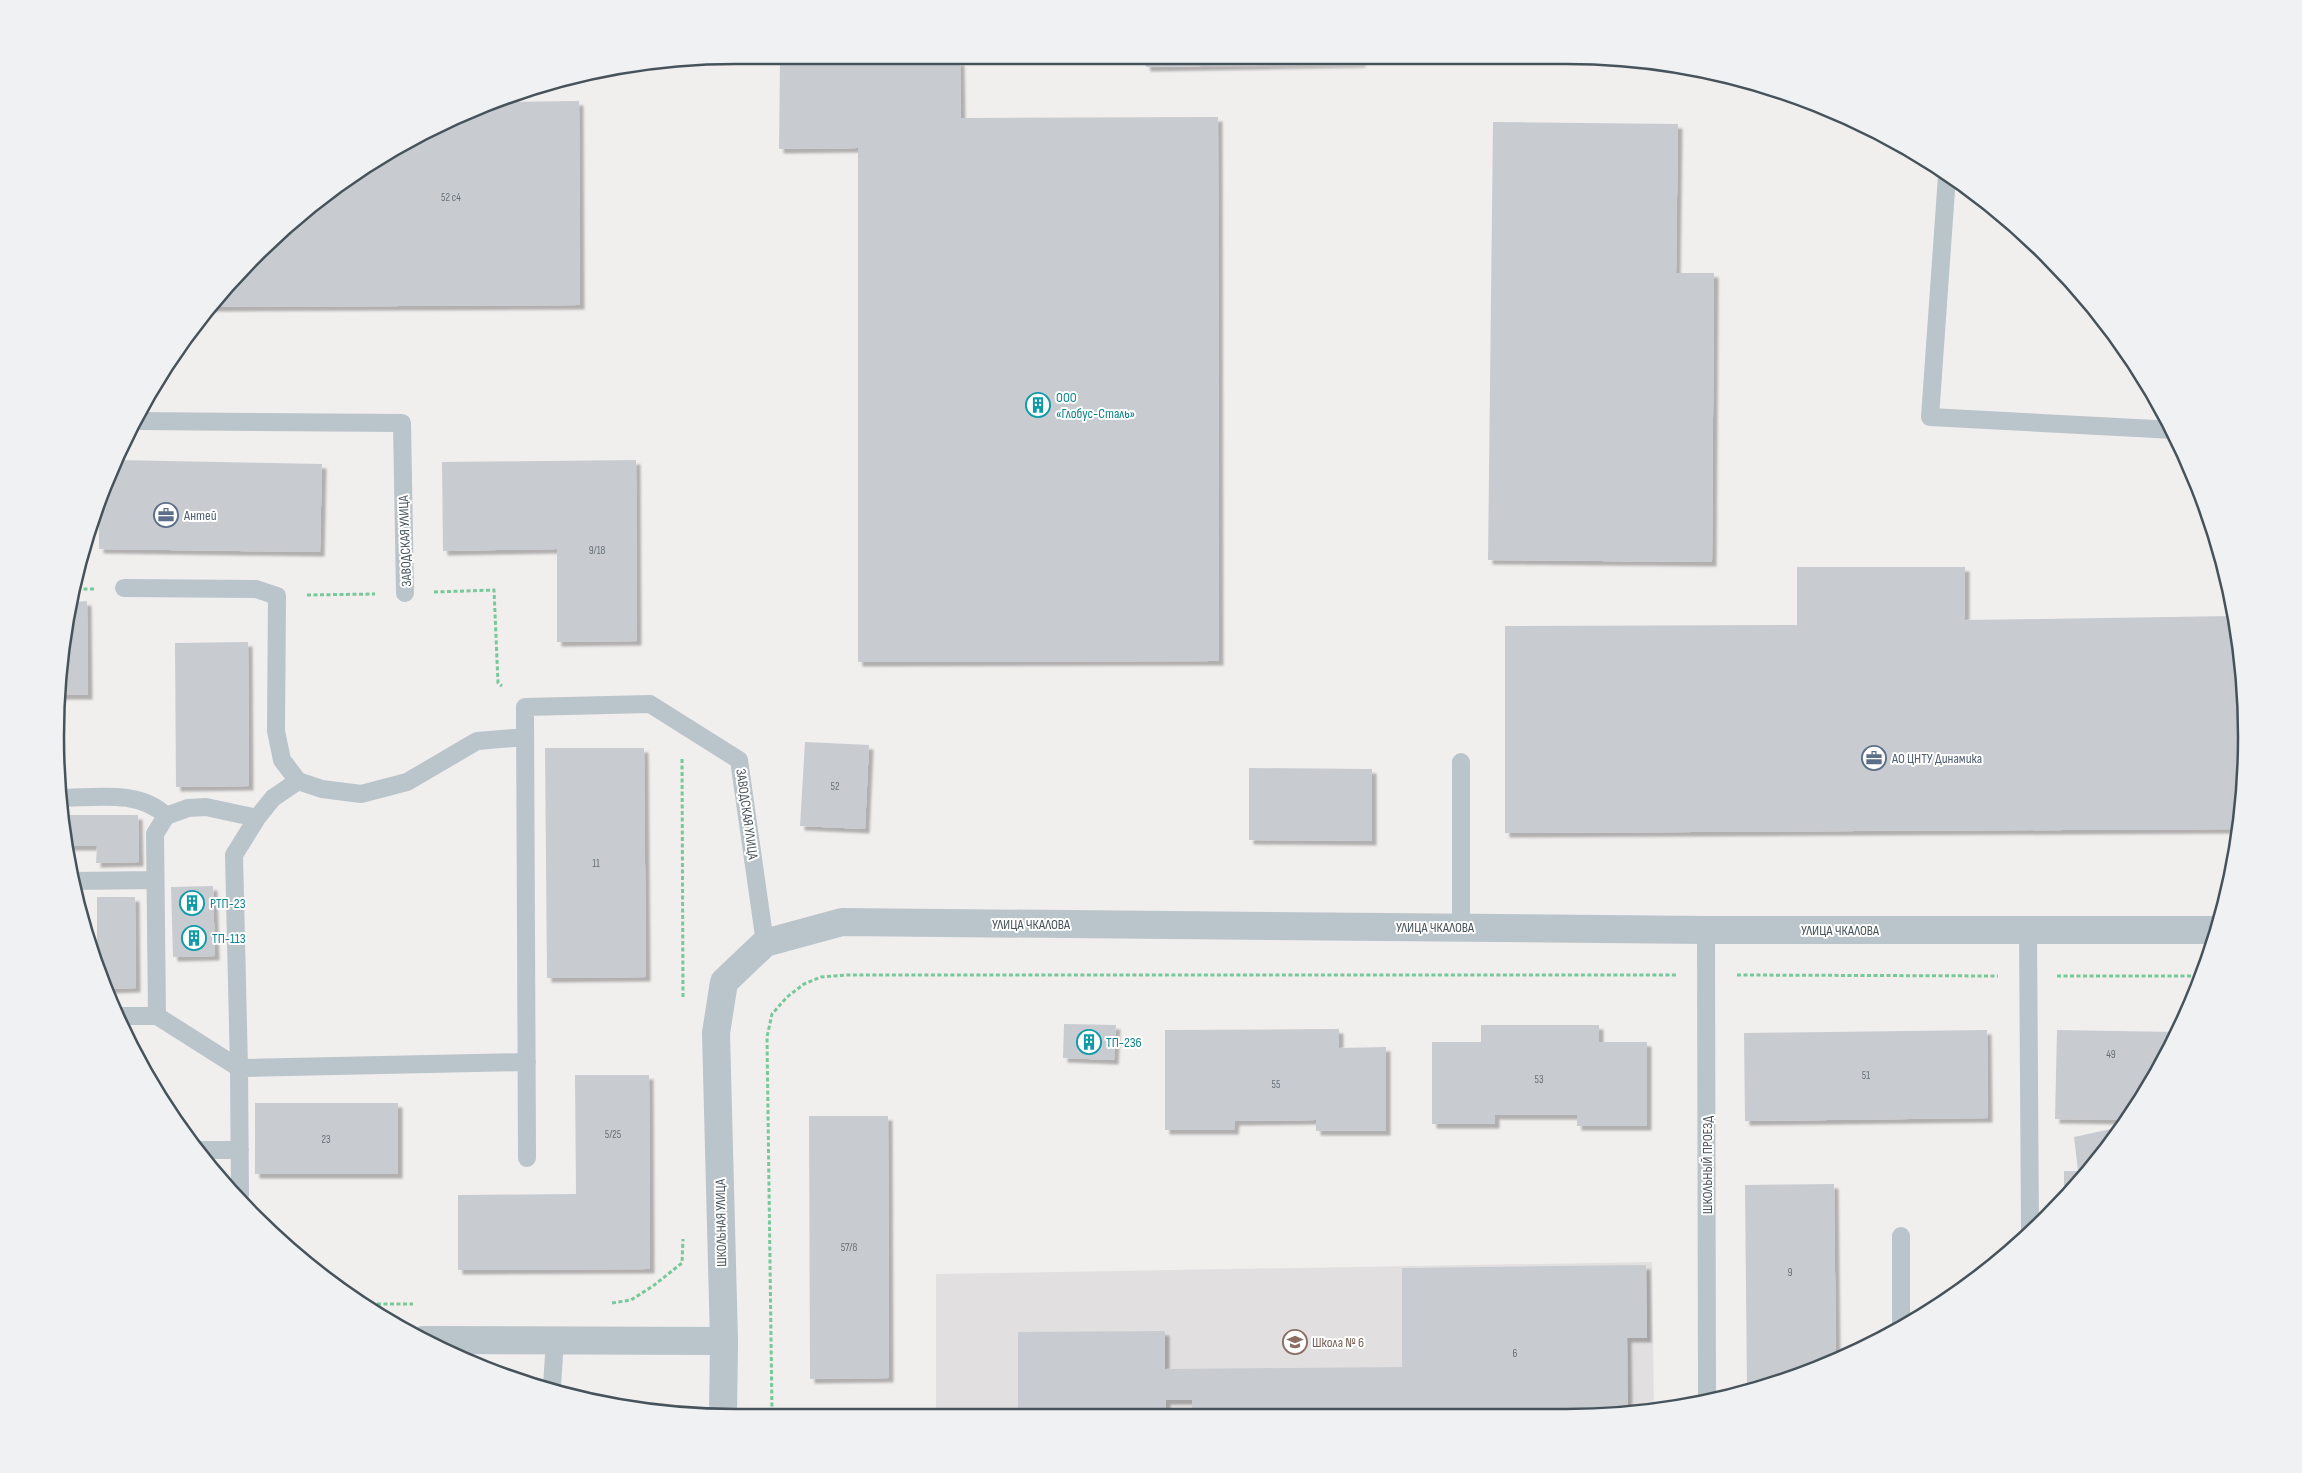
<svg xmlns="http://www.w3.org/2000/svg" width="2302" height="1473" font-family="'Sofia Sans Condensed',sans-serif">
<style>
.education{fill:#e2dfe0}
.building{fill:#c8ccd1;filter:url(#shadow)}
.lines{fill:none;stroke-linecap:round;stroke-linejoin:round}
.path{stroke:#78c999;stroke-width:3;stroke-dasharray:4 2.5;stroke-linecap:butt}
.service{stroke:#bac4cb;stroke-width:18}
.tertiary{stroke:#bac4cb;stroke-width:28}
.labels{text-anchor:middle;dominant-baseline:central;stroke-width:4;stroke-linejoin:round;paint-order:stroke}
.number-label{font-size:11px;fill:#677178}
.culture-label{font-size:14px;fill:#0d838f;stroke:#fff;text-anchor:start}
.service-label{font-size:14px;fill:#4e5e75;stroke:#fff;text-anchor:start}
.street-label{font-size:14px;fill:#47535b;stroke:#fff}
.education-label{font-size:14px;fill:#785e54;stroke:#fff;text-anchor:start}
.rim{fill:none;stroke:#47535b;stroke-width:2.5}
</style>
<defs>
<filter id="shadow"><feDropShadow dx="4.5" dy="4.5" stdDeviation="1" flood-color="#0004"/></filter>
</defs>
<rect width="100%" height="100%" fill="#f1eeee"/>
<path class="education" d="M 1652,1262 L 1654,1409 L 1610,1417 L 936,1414 L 936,1274 Z"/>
<path class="building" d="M 780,61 L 960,61 L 961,118 L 1218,117 L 1219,661 L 858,662 L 858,148 L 779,149 Z
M 1145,61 L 1361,61 L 1361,63 L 1146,67 Z
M 579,101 L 580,305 L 209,307 L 287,224 L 358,170 L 496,102 Z
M 1493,122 L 1678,124 L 1676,273 L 1714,273 L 1712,562 L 1488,560 Z
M 117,460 L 322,464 L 320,552 L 99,549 L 99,499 Z
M 636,460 L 637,641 L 557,642 L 557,549 L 443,551 L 442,462 Z
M 1797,567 L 1965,567 L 1965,620 L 2233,616 L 2246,692 L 2240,829 L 1505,833 L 1505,626 L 1797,625 Z
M 87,601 L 88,695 L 56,695 L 74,602 Z
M 248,642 L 249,786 L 176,787 L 175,643 Z
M 805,742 L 869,745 L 865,829 L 800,826 Z
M 545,748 L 644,748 L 646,977 L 547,978 Z
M 1249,768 L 1372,769 L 1372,841 L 1249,840 Z
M 62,815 L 138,815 L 139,862 L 96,863 L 97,846 L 67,846 Z
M 213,886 L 215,956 L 173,957 L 171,887 Z
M 97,897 L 135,897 L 136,988 L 104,989 L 88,941 L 97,941 Z
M 1064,1024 L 1116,1025 L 1114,1060 L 1063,1058 Z
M 1481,1025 L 1599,1025 L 1599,1042 L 1647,1042 L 1647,1126 L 1577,1126 L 1577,1115 L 1495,1115 L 1495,1124 L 1432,1124 L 1432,1042 L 1481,1042 Z
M 1339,1029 L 1339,1048 L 1386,1047 L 1386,1131 L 1316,1131 L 1316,1120 L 1235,1121 L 1234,1130 L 1165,1130 L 1165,1030 Z
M 1987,1030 L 1988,1118 L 1745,1121 L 1744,1033 Z
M 2057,1030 L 2176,1032 L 2156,1077 L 2125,1120 L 2055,1119 Z
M 575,1075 L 649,1075 L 650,1269 L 458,1270 L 458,1195 L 576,1194 Z
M 255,1103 L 398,1103 L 398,1174 L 255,1174 Z
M 809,1116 L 888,1116 L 889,1378 L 810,1379 Z
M 2120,1127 L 2078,1186 L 2064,1199 L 2064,1171 L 2078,1171 L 2074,1137 Z
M 1834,1184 L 1836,1359 L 1747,1393 L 1745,1185 Z
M 1646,1265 L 1647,1338 L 1627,1338 L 1628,1414 L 1610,1417 L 1192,1415 L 1192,1400 L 1166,1400 L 1166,1415 L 1018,1414 L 1018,1332 L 1165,1331 L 1165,1369 L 1402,1367 L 1402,1268 Z"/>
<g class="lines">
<path class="path" d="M 77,589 L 94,589
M 434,592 L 494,590 L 498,683 L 502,686
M 307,595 L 375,594
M 682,759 L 683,998
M 1737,975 L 1998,976
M 2057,976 L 2202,976
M 612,1303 L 631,1300 L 653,1286 L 682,1263 L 683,1239
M 364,1304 L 413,1304
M 772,1413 L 767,1037 L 772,1014 L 787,997 L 804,984 L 821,977 L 848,975 L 1676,975"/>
<path class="service" d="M 1947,176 L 1930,417 L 2174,430
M 135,421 L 402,423 L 405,593
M 124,588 L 256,589 L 277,596 L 276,731 L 282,760 L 298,781 L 322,789 L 361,794 L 407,782 L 477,741 L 525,737
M 1461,762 L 1461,927
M 298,781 L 273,798 L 257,818 L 234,855 L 239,1068 L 527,1062
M 59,798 C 94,798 139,789 166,816
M 73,881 L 155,880
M 1706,930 L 1707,1401
M 2028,930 L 2030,1230
M 117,1016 L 157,1016 L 155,834 L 166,816 L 188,808 L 206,807 L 257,818
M 157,1016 L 239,1068 L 240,1195
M 200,1150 L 240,1150
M 527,1158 L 525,707 L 650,704 L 739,760 L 765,943
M 1901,1236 L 1901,1327
M 552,1386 L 555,1340"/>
<path class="tertiary" d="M 423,1340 L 724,1341
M 723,1413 L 724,1341 L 716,1033 L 724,982 L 765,943 L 842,922 L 1706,930 L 2217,930"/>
</g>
<defs>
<symbol id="building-ring" viewBox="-11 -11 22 22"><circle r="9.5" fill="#fff" stroke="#0f9aa8" stroke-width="1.5"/><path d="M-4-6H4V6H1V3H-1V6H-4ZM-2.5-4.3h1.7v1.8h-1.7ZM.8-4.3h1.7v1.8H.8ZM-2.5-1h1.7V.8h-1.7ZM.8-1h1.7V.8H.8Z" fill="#0f9aa8"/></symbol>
<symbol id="office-ring" viewBox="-11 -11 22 22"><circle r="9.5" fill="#fff" stroke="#5c6f8a" stroke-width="1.5"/><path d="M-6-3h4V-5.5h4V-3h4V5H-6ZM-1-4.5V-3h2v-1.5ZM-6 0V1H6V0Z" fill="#5c6f8a"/></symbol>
<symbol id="school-ring" viewBox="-11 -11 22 22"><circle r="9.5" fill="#fff" stroke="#8d6e63" stroke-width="1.5"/><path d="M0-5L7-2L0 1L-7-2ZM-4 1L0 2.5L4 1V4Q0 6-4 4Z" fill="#8d6e63"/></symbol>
</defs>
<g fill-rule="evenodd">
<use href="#building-ring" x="1024" y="391" width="28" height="28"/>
<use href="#office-ring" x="152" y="501" width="28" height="28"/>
<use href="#office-ring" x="1860" y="744" width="28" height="28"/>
<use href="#building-ring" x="178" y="889" width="28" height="28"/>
<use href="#building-ring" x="180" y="924" width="28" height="28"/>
<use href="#building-ring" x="1075" y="1028" width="28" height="28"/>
<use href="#school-ring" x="1281" y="1328" width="28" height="28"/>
</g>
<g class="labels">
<g class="number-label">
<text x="451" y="197">52 с4</text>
<text x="597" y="550">9/18</text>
<text x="835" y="786">52</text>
<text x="596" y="863">11</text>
<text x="2111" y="1054">49</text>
<text x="1866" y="1075">51</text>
<text x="1539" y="1079">53</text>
<text x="1276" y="1084">55</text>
<text x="613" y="1134">5/25</text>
<text x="326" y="1139">23</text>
<text x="849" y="1247">57/8</text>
<text x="1790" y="1272">9</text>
<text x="1515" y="1353">6</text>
</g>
<g class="culture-label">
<text x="1056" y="397">ООО<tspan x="1056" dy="16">«Глобус-Сталь»</tspan></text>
<text x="210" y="903">РТП-23</text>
<text x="212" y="938">ТП-113</text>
<text x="1106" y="1042">ТП-236</text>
</g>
<g class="service-label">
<text x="184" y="515">Антей</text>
<text x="1892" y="758">АО ЦНТУ Динамика</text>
</g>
<g class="street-label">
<text transform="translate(405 541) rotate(-92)">ЗАВОДСКАЯ УЛИЦА</text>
<text transform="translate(747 814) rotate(82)">ЗАВОДСКАЯ УЛИЦА</text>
<text x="1031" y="924">УЛИЦА ЧКАЛОВА</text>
<text x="1435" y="927">УЛИЦА ЧКАЛОВА</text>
<text x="1840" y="930">УЛИЦА ЧКАЛОВА</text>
<text transform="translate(1707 1165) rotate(-90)">ШКОЛЬНЫЙ ПРОЕЗД</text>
<text transform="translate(721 1223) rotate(-91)">ШКОЛЬНАЯ УЛИЦА</text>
</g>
<g class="education-label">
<text x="1312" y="1342">Школа № 6</text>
</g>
</g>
<path d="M0 0H2302V1473H0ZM736 64H1566A672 672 0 0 1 2238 736V737A672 672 0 0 1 1566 1409H736A672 672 0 0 1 64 737V736A672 672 0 0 1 736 64Z" fill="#f0f1f2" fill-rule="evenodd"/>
<path class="rim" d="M736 64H1566A672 672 0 0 1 2238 736V737A672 672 0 0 1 1566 1409H736A672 672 0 0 1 64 737V736A672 672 0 0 1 736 64Z"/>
</svg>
